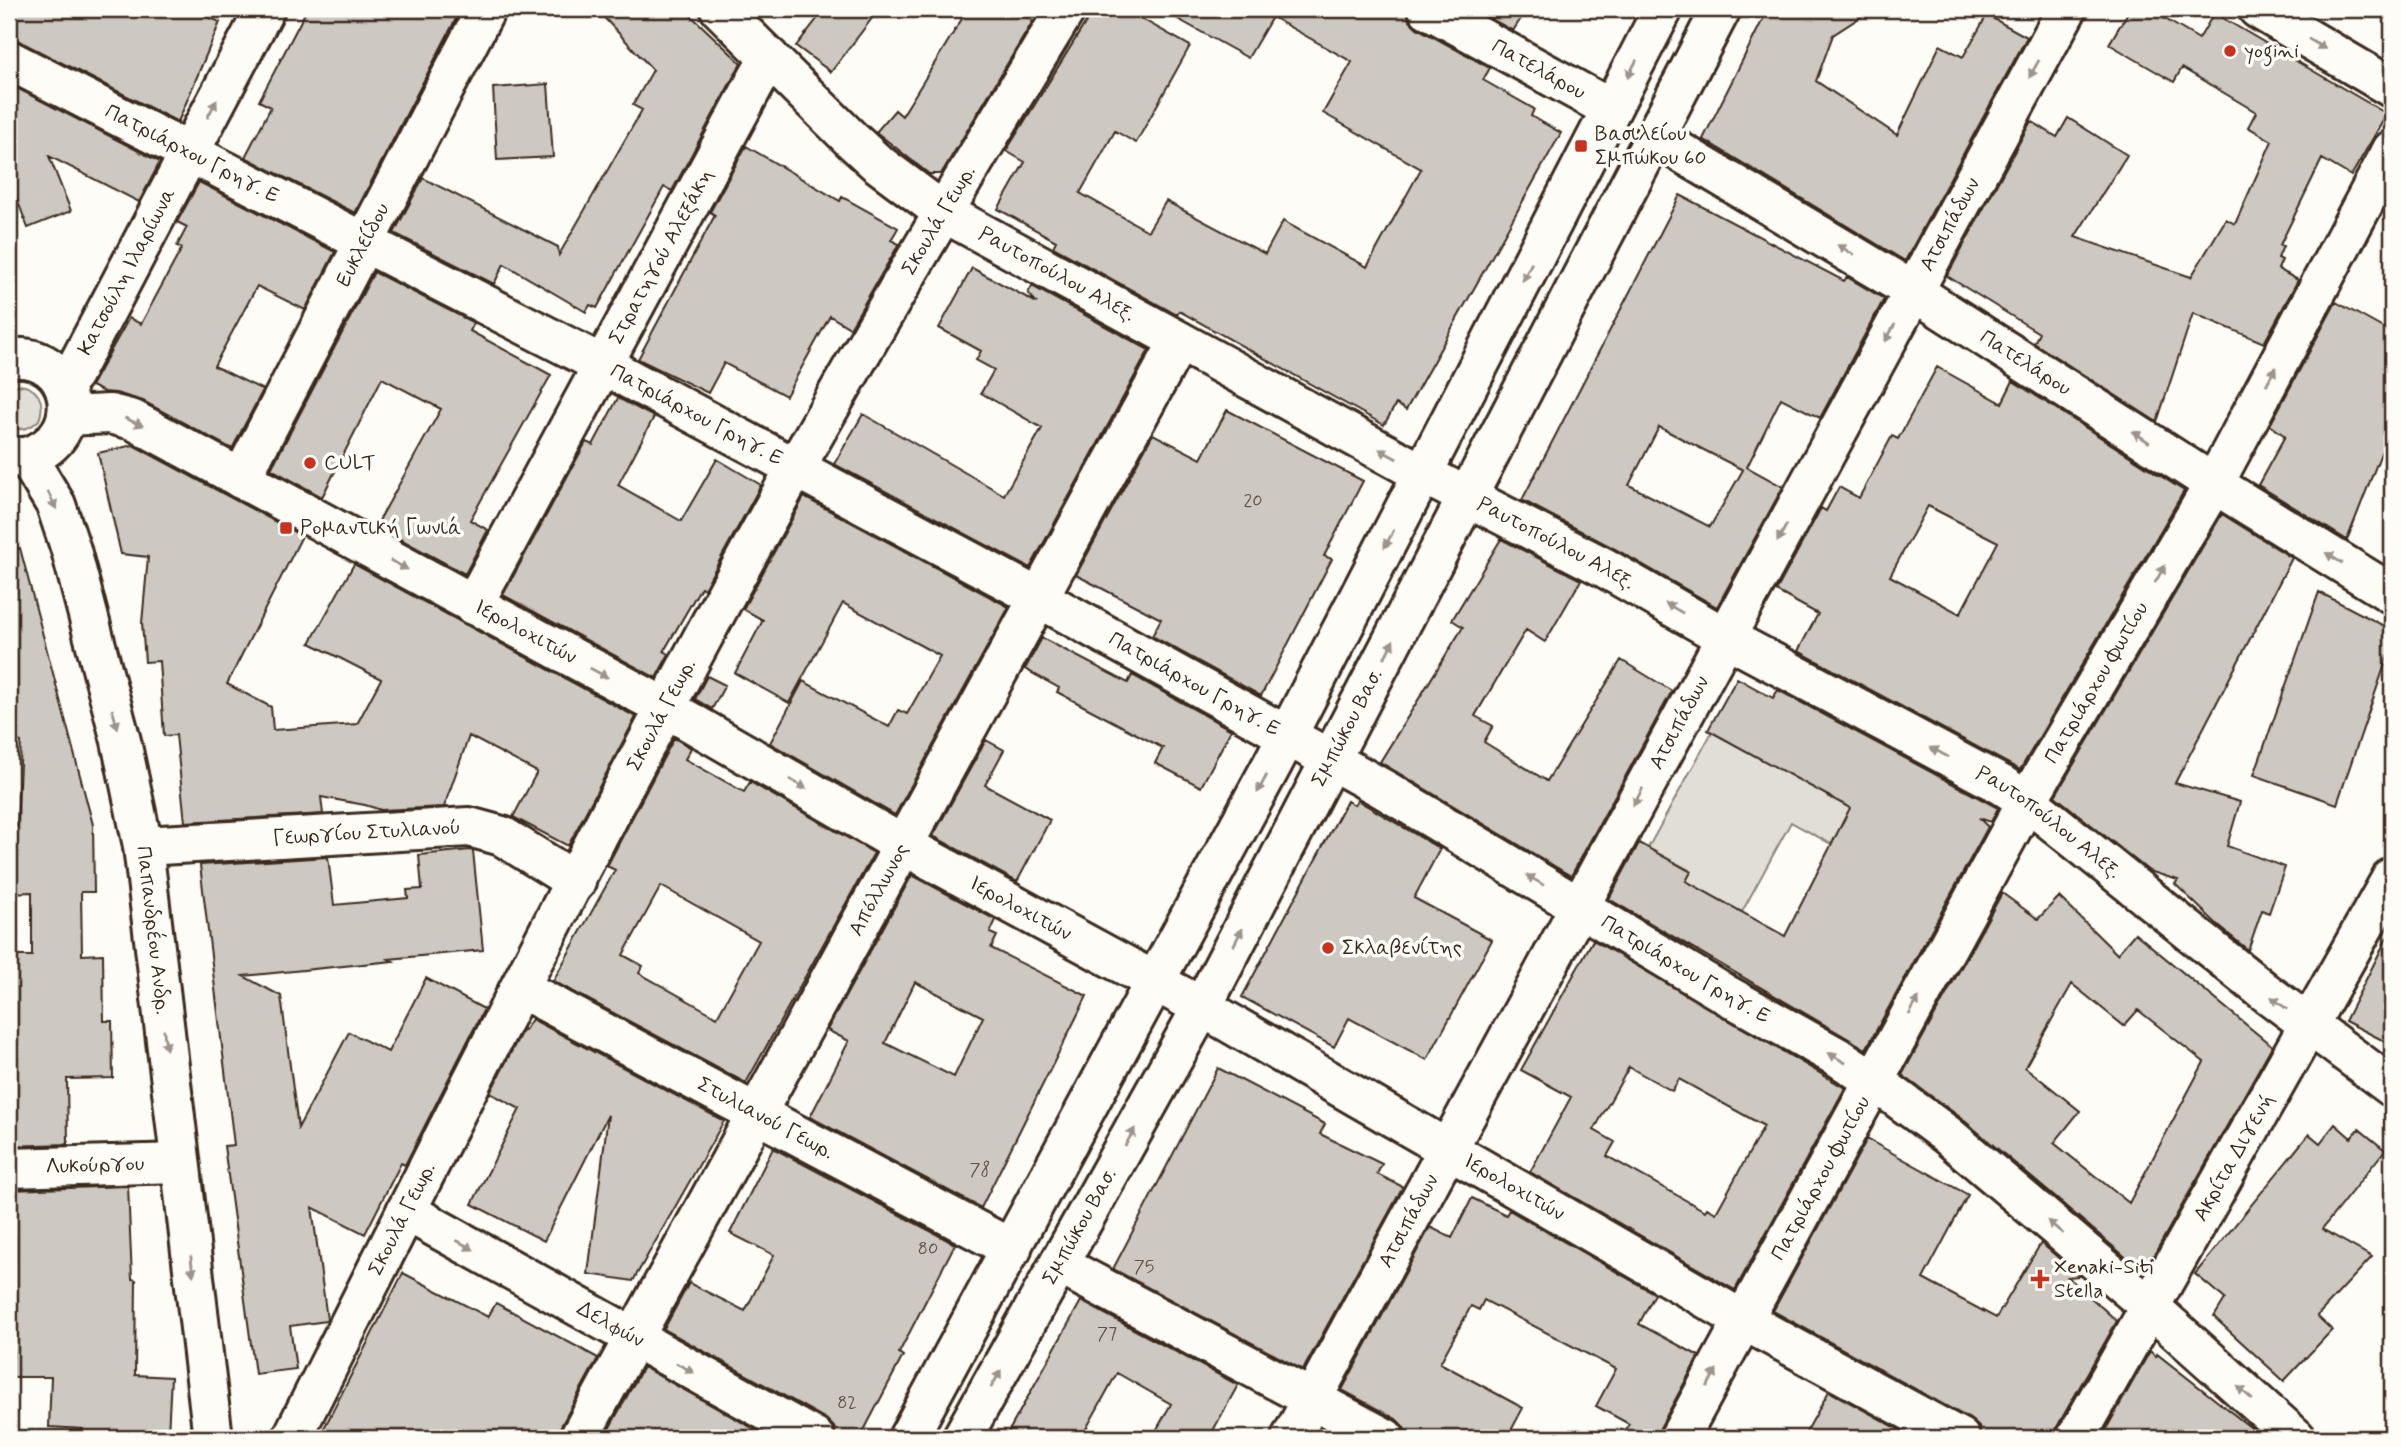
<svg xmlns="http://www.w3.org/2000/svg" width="2401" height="1447" font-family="Mynerve,sans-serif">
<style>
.green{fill:#e1ded7;stroke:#8e847a;stroke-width:2}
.building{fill:#cdc8c2;stroke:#3b2a1e;stroke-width:2;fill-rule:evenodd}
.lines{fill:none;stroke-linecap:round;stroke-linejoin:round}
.minor-casing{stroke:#3b2a1e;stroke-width:44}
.major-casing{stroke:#3b2a1e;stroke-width:44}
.minor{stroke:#fdfcf7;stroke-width:38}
.major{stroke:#fdfcf7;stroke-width:38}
.oneway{fill:#9c938a}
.poi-dot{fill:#c8321e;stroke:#fdfcf7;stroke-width:2.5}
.labels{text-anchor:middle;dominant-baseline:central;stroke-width:7;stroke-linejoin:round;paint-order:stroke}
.number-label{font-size:18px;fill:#605247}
.poi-label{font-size:21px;fill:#3b2a1e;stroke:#fdfcf7;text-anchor:start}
.street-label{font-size:21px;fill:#3b2a1e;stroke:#fdfcf7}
</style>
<rect width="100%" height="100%" fill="#fdfcf7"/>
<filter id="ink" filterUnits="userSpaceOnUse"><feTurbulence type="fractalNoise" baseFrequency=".0143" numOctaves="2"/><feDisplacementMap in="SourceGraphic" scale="14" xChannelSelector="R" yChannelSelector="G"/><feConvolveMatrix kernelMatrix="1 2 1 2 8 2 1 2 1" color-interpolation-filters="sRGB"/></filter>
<g filter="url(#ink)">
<path class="green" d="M 18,385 C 38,386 46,402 39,420 C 30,429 20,432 9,426 L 9,389 Z
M 1712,732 L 1860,813 L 1840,849 L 1791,822 L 1742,912 L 1686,881 L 1691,871 L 1648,848 Z"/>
<path class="building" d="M 9,9 L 189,9 L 220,22 L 178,122 L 19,41 L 9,38 Z
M 307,9 L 461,9 L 355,213 L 245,157 L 271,107 L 259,101 Z
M 596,9 L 684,9 L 741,63 L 672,191 L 664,187 L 597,308 L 590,305 L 586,312 L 504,264 L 494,284 L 394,233 L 423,178 L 558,247 L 559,255 L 642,110 L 633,105 L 653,70 Z
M 825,9 L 879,9 L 831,72 L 796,46 Z
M 968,9 L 1012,9 L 1033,21 L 941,174 L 929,174 L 876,132 L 895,110 L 902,116 Z
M 1094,9 L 1124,9 L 1190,46 L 1136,143 L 1115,131 L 1080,193 L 1148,231 L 1166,201 L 1265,254 L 1283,221 L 1367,267 L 1421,169 L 1323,113 L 1352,62 L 1272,17 L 1248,58 L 1160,9 L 1406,9 L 1409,20 L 1417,28 L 1490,68 L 1483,80 L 1534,109 L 1531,116 L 1561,133 L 1406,410 L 1396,404 L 1384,425 L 1179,311 L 1177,315 L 1053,247 L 1056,241 L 998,209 L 1025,162 L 1006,151 Z
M 1473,9 L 1527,9 L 1513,31 Z
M 1768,9 L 1873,9 L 1833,35 L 1816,81 L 1897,135 L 1940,45 L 1963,57 L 1987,15 L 2027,37 L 1905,261 L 1703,139 Z
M 2130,9 L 2148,9 L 2199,39 L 2214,13 L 2387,114 L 2351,176 L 2322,159 L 2280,245 L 2283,246 L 2278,258 L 2282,260 L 2278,269 L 2298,280 L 2264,343 L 2193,313 L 2157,422 L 2034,343 L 2039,333 L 1947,276 L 2031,121 L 2057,137 L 2068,118 L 2127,155 L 2075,237 L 2191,277 L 2226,219 L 2235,224 L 2272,141 L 2248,127 L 2256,112 L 2182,68 L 2174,82 L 2109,44 Z
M 9,84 L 160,162 L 139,202 L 49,156 L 71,211 L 28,228 L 9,178 Z
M 548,84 L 553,157 L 497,160 L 493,88 Z
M 746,146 L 840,201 L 842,197 L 898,228 L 891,240 L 899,244 L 850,328 L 830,316 L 786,396 L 724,363 L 708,393 L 638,359 L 715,215 L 710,212 Z
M 199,182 L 335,252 L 305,310 L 257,286 L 214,366 L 263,390 L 232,449 L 143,401 L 116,393 L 104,392 L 91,386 L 129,318 L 141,324 L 182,248 L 177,246 L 187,227 L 177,222 Z
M 1680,195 L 1844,281 L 1847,277 L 1884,299 L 1820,418 L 1781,398 L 1747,467 L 1783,487 L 1717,607 L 1615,549 L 1522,500 ZM 1659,427 L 1743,470 L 1710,527 L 1629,485 Z
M 972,268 L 1037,303 L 1028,293 L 1032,286 L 1149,350 L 1030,568 L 834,464 L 863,414 L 1004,495 L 1042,428 L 981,393 L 994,370 L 976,360 L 981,351 L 939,328 Z
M 374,272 L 474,323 L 470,331 L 551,375 L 470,520 L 488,530 L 465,574 L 376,526 L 441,409 L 382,378 L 322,497 L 271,469 Z
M 2336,302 L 2392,333 L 2392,425 L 2347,540 L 2258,485 L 2285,436 L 2270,425 Z
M 1937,367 L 2002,403 L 2013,381 L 2184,491 L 2020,770 L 1798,651 L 1818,614 L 1776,591 L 1821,508 L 1826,511 L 1839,487 L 1859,498 L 1892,436 L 1898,439 ZM 1928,506 L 1998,542 L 1960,614 L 1890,576 Z
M 618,398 L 654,417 L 618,485 L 681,521 L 717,459 L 761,485 L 704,589 L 701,587 L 664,651 L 669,654 L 656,678 L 503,595 L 586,442 L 593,445 Z
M 1227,410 L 1363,481 L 1324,556 L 1332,559 L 1261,696 L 1152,636 L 1161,619 L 1076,575 L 1153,434 L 1201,459 Z
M 133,445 L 302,536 L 227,684 L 271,707 L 273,730 L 357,724 L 381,679 L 310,643 L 354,564 L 636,717 L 568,846 L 513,817 L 537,772 L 469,736 L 444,807 L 381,810 L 365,805 L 321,797 L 323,814 L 185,822 L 176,735 L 164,736 L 159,661 L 145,662 L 142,623 L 148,557 L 121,554 L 98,453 Z
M 804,497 L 1009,607 L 895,815 L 770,743 L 803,681 L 889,727 L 898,710 L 907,714 L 940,656 L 843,603 L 789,703 L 735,673 L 763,620 L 743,609 Z
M 2222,514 L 2292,558 L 2175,783 L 2240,802 L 2227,846 L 2285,867 L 2269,913 L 2262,910 L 2248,950 L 2221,928 L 2175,884 L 2178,880 L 2149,871 L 2055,796 Z
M 1501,539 L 1581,580 L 1545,642 L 1526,630 L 1475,716 L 1493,726 L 1484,742 L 1547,781 L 1621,660 L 1672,691 L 1571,876 L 1380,762 L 1463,627 L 1452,620 Z
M 20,548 L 93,825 L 94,892 L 81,892 L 82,955 L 103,954 L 104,1021 L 112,1021 L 113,1078 L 67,1079 L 68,1144 L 9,1146 L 9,956 L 32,956 L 32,892 L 9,893 L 9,827 L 17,826 L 21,742 L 9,737 L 9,550 Z
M 2319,592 L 2392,630 L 2392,644 L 2337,804 L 2254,775 Z
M 1042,638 L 1128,683 L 1132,675 L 1231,730 L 1201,787 L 1155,763 L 1163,748 L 1057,692 L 1059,688 L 1025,669 Z
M 707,676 L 725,685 L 712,709 L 695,699 Z
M 1737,678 L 1773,698 L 1778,690 L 1998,808 L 1991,822 L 1979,818 L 1988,827 L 1866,1049 L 1609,899 L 1639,843 L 1691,872 L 1686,881 L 1785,936 L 1850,808 L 1708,730 Z
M 674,738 L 691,748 L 685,759 L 744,792 L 750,782 L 874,853 L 746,1083 L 553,981 L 615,870 L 607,866 ZM 661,886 L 759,941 L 717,1017 L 639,973 L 643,966 L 623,955 Z
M 986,740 L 1004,750 L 985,785 L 1050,820 L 1017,882 L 933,836 Z
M 1357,800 L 1440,849 L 1414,898 L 1492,940 L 1427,1060 L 1349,1018 L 1334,1047 L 1242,997 L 1347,801 L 1354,805 Z
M 470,850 L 473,851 L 483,950 L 389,959 L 393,961 L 243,976 L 281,996 L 298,1128 L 349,1032 L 388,1052 L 426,978 L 484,1009 L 405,1165 L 401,1163 L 365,1234 L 312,1207 L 327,1319 L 326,1321 L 290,1326 L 296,1369 L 255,1374 L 224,1146 L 234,1145 L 200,865 L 328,857 L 334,905 L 408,898 L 407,890 L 422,889 L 419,855 Z
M 912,875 L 996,920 L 990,933 L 997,936 L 991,948 L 1087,996 L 981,1208 L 810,1117 L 849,1041 L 827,1030 ZM 915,982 L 983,1017 L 954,1077 L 885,1043 Z
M 2002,893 L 2038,919 L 2059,897 L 2117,954 L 2135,933 L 2272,1046 L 2145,1271 L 2142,1271 L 1960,1117 L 1902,1075 ZM 2072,984 L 2124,1026 L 2138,1010 L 2204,1062 L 2129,1203 L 2054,1143 L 2080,1111 L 2025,1067 Z
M 2392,928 L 2392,1045 L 2345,1021 Z
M 1593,940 L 1845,1088 L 1735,1290 L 1530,1172 L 1571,1097 L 1521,1070 ZM 1629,1067 L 1672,1091 L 1679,1079 L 1764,1126 L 1716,1213 L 1707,1208 L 1705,1211 L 1607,1156 L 1615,1142 L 1594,1130 Z
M 532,1019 L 724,1121 L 633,1281 L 588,1274 L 608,1115 L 544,1241 L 472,1204 L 520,1109 L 490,1093 L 523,1029 L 525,1030 Z
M 1218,1068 L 1325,1124 L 1320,1134 L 1382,1164 L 1377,1174 L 1403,1187 L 1303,1370 L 1113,1269 Z
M 2335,1124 L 2351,1138 L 2359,1129 L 2385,1150 L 2322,1229 L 2372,1257 L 2317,1316 L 2332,1330 L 2284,1381 L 2214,1317 L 2225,1299 L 2195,1274 L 2309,1134 L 2320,1143 Z
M 1867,1139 L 1968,1195 L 1923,1279 L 1996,1318 L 2041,1243 L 2080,1276 L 2068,1277 L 2117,1321 L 2057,1427 L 2054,1438 L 1982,1438 L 1979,1427 L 1970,1419 L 1773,1311 Z
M 773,1148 L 955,1244 L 899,1353 L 903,1356 L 860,1438 L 837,1438 L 834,1427 L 826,1419 L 664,1329 L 689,1283 L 745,1311 L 774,1255 L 730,1233 Z
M 128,1186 L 132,1279 L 136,1280 L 135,1375 L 171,1377 L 168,1434 L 150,1433 L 143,1438 L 82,1438 L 83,1429 L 49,1427 L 51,1377 L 13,1377 L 15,1235 L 10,1235 L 9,1190 Z
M 1472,1198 L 1506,1215 L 1509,1210 L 1655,1294 L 1639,1324 L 1699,1356 L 1660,1428 L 1657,1438 L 1621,1438 L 1629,1424 L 1596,1406 L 1616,1369 L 1484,1300 L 1479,1310 L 1471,1306 L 1440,1363 L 1523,1408 L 1507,1438 L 1407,1438 L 1404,1427 L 1396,1419 L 1342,1390 L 1430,1227 L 1452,1238 Z
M 403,1273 L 488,1317 L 496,1303 L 598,1358 L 560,1428 L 557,1438 L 319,1438 Z
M 1081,1301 L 1238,1385 L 1209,1438 L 1152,1438 L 1171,1404 L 1117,1373 L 1081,1438 L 1005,1438 Z
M 2150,1351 L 2156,1357 L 2157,1354 L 2264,1438 L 2101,1438 Z
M 643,1367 L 770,1438 L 604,1438 Z
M 1829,1391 L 1915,1438 L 1803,1438 Z"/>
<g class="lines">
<defs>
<g id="minor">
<path id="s1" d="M 720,9 L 852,140 L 876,162 L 943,212 L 1423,474 L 1605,568 L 1725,637 L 2002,785 L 2027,801 L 2264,991 L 2392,1087"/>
<path id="s2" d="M 1428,9 L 1611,109"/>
<path d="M 2258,9 L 2392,88"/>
<path id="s3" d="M 9,60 L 603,365 L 1039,598 L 1385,790 L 1725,994 L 1841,1059 L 1873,1080 L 1946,1134 L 2150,1307 L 2296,1438"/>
<path id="s4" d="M 1655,137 L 1913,291 L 2214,484 L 2392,594"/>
<path d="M 11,358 C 76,352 90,437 27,457"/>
<path id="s5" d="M 63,384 L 73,374 L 83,355 L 265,9"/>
<path id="s6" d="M 67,416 L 110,414 L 133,420 L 666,708 L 903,845 L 1202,1007 L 1743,1320 L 1960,1438"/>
<path id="s7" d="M 9,457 L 27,457 L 56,505 L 71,550 L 121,741 L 143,846 L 213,1438"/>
<path id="s8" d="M 241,479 L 486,9"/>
<path id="s9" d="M 473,605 L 769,57"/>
<path id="s10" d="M 143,846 L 469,827 L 502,836 L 576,882"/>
<path id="s11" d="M 520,988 L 1012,1249"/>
<path id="s12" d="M 9,1168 L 180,1163"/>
<path id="s13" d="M 406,1211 L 815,1438"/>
<path d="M 1060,1265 L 1385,1438"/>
<path id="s14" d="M 292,1438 C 456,1112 619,785 796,467 C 883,312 974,160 1066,9"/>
<path id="s15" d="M 579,1438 L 1179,341"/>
<path id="s16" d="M 1291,1438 L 2067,9"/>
<path id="s17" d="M 1679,1438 L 2027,801 L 2214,484 L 2392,150"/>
<path id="s18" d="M 2076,1438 L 2392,877"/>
</g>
<g id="major">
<path d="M 908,1438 L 1273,763 L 1663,9"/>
<path id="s19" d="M 962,1438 L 1202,1007 L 1721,9"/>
</g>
</defs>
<use href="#minor" class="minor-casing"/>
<use href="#major" class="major-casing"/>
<use href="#minor" class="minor"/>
<use href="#major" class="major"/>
</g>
<defs><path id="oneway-solid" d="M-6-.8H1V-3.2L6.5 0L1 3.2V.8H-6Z" transform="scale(1.75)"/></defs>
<g class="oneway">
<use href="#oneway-solid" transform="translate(2317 44) rotate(31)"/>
<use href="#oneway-solid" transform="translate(1632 69) rotate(117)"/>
<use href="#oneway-solid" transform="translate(2034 69) rotate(119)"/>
<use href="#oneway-solid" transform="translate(212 109) rotate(-62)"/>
<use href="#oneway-solid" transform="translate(1846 250) rotate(-149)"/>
<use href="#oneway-solid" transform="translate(1527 272) rotate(117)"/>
<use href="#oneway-solid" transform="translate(1890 333) rotate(119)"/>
<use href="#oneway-solid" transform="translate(2271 376) rotate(-62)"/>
<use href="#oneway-solid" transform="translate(134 422) rotate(23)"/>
<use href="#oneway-solid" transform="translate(2141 437) rotate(-147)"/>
<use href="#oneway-solid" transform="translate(1388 454) rotate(-151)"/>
<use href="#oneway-solid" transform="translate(52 500) rotate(64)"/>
<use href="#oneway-solid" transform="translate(1782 533) rotate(119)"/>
<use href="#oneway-solid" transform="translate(1389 539) rotate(118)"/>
<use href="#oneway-solid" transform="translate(2334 558) rotate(-148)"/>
<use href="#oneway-solid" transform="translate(399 565) rotate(28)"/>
<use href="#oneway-solid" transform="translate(2160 574) rotate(-60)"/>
<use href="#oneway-solid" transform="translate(1674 608) rotate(-150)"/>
<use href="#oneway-solid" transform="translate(1389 649) rotate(-63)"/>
<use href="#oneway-solid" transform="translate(599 673) rotate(28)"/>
<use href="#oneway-solid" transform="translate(115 719) rotate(74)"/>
<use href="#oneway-solid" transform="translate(1939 752) rotate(-152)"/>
<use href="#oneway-solid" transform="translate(798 784) rotate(30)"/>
<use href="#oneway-solid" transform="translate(1262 784) rotate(118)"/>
<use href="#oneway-solid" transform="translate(1638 797) rotate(118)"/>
<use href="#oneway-solid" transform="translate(1535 880) rotate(-149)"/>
<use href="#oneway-solid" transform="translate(1238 937) rotate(-63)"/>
<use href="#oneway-solid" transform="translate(2279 1003) rotate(-142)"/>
<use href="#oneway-solid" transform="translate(1914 1006) rotate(-61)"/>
<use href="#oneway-solid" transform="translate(165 1040) rotate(83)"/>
<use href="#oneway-solid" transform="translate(1837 1058) rotate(-150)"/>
<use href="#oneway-solid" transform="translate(1130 1137) rotate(-61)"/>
<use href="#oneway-solid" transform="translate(2055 1227) rotate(-140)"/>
<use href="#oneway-solid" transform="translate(465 1245) rotate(29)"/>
<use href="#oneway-solid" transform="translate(192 1266) rotate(83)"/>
<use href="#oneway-solid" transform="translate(685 1368) rotate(29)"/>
<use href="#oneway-solid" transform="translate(1712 1378) rotate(-62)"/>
<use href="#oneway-solid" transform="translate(996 1379) rotate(-60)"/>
<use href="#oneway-solid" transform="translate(2245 1393) rotate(-138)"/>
</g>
</g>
<g class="poi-dot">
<circle cx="2230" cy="51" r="7"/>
<rect x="1574" y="139" width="14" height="14" rx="3.5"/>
<circle cx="310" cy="463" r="7"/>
<rect x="279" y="521" width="14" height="14" rx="3.5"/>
<circle cx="1328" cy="948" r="7"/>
<path d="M2036.5 1268.5h7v7h7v7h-7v7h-7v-7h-7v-7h7z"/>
</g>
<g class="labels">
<g class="number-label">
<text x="1253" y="501">20</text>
<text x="980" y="1170">78</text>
<text x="928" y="1249">80</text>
<text x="1144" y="1267">75</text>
<text x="1107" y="1334">77</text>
<text x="847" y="1403">82</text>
</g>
<g class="poi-label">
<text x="2244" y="51">yogini</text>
<text x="1595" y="134">Βασιλείου<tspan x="1595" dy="24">Σμπώκου 60</tspan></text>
<text x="324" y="463">CULT</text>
<text x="300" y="528">Ρομαντική Γωνιά</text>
<text x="1342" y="948">Σκλαβενίτης</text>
<text x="2054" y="1267">Xenaki-Siti<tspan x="2054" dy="24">Stella</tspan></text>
</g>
<g class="street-label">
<text stroke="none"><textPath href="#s2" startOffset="126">Πατελάρου</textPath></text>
<text stroke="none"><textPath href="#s3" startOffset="206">Πατριάρχου Γρηγ. Ε</textPath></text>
<text stroke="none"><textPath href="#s14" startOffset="1379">Σκουλά Γεωρ.</textPath></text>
<text stroke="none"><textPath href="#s16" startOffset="1381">Ατσιπάδων</textPath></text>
<text stroke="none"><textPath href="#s8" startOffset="264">Ευκλείδου</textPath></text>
<text stroke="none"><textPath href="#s9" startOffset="396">Στρατηγού Αλεξάκη</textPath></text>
<text stroke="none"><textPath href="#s5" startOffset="130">Κατσούλη Ιλαρίωνα</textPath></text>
<text stroke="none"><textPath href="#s1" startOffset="432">Ραυτοπούλου Αλεξ.</textPath></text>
<text stroke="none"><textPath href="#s4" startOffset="434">Πατελάρου</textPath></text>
<text stroke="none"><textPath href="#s3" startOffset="774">Πατριάρχου Γρηγ. Ε</textPath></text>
<text stroke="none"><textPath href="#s1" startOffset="999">Ραυτοπούλου Αλεξ.</textPath></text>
<text stroke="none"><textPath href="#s6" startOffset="513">Ιερολοχιτών</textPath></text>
<text stroke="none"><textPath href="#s3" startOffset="1340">Πατριάρχου Γρηγ. Ε</textPath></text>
<text stroke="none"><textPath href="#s17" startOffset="863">Πατριάρχου Φωτίου</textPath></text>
<text stroke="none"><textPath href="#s14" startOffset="812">Σκουλά Γεωρ.</textPath></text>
<text stroke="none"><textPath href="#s16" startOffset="814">Ατσιπάδων</textPath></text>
<text stroke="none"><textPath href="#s19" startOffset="808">Σμπώκου Βασ.</textPath></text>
<text stroke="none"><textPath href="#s1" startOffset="1566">Ραυτοπούλου Αλεξ.</textPath></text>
<text stroke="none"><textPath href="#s10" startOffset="224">Γεωργίου Στυλιανού</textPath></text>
<text stroke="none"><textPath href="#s15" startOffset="625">Απόλλωνος</textPath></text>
<text stroke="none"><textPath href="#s6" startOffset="1080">Ιερολοχιτών</textPath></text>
<text stroke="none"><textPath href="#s7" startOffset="511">Παπανδρέου Ανδρ.</textPath></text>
<text stroke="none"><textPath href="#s3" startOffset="1908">Πατριάρχου Γρηγ. Ε</textPath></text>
<text stroke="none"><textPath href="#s11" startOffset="278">Στυλιανού Γεωρ.</textPath></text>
<text stroke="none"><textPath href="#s18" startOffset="322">Ακρίτα Διγενή</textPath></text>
<text stroke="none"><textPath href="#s12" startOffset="86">Λυκούργου</textPath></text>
<text stroke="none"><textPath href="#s17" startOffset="296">Πατριάρχου Φωτίου</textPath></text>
<text stroke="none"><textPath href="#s6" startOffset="1647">Ιερολοχιτών</textPath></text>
<text stroke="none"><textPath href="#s14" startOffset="245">Σκουλά Γεωρ.</textPath></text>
<text stroke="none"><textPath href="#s16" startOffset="247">Ατσιπάδων</textPath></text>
<text stroke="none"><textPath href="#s19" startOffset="242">Σμπώκου Βασ.</textPath></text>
<text stroke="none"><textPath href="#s13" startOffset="234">Δελφών</textPath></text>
</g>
</g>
<rect width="2401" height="1447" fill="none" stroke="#fdfcf7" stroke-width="35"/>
<rect x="18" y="18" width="2366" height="1412" fill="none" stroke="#3b2a1e" stroke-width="2.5" filter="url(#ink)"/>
</svg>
